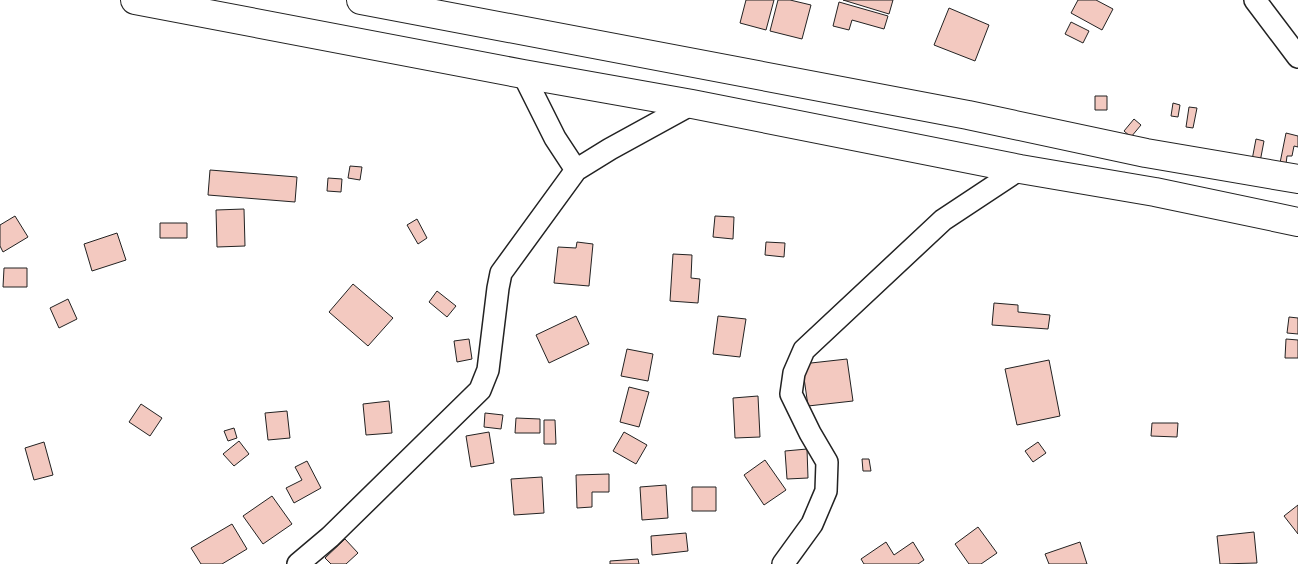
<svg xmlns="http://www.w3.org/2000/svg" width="1298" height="564" font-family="'Open Sans',sans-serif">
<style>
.building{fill:#f3c9c0;stroke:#222}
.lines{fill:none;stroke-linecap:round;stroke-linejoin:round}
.street-casing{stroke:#222;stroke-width:24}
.highway-casing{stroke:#222;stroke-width:30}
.street{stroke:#fff;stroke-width:21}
.highway{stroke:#fff;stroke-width:28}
</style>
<rect width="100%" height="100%" fill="#fff"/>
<path class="building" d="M 746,0 L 774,0 L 766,30 L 740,23 Z
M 778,0 L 790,0 L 811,5 L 802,39 L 770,31 Z
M 843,0 L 893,0 L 889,14 Z
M 1078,0 L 1096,0 L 1113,9 L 1102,30 L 1071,13 Z
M 839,2 L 888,16 L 884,29 L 852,20 L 849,30 L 833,26 Z
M 949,8 L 989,25 L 975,61 L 934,45 Z
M 1071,22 L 1089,31 L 1083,43 L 1065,34 Z
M 1095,96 L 1107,96 L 1107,110 L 1095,110 Z
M 1173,103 L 1180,105 L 1178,117 L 1171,116 Z
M 1189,107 L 1197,108 L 1193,128 L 1186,127 Z
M 1134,119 L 1141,125 L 1131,137 L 1124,131 Z
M 1286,133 L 1298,136 L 1298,147 L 1294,146 L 1292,156 L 1287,156 L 1286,164 L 1280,163 Z
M 1256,139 L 1264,141 L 1260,162 L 1252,160 Z
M 350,166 L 362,167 L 360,180 L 348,178 Z
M 210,170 L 297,177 L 295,202 L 208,195 Z
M 328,178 L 342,179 L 341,192 L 327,191 Z
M 244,209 L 245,246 L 217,247 L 216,210 Z
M 15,216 L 28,237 L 3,252 L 0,246 L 0,225 Z
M 715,216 L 734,217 L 733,239 L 713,237 Z
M 417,219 L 427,238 L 418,244 L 407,225 Z
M 160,223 L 187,223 L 187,238 L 160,238 Z
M 117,233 L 126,260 L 92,271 L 84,244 Z
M 577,242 L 593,244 L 589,286 L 554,283 L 558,247 L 576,248 Z
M 766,242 L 785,243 L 784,257 L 765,255 Z
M 673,254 L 692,255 L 691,278 L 700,279 L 698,303 L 670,301 Z
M 4,268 L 27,268 L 27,287 L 3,287 Z
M 353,284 L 393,318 L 368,346 L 329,312 Z
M 437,291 L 456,306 L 447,317 L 429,302 Z
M 68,299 L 77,319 L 59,328 L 50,308 Z
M 994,303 L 1018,305 L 1018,312 L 1050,315 L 1048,329 L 992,325 Z
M 576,316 L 589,344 L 549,363 L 536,335 Z
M 718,316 L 746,319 L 740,357 L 713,354 Z
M 1289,317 L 1298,318 L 1298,334 L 1287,333 Z
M 469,339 L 472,359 L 457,362 L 454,341 Z
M 1286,339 L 1298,340 L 1298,358 L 1285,358 Z
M 627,349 L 653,354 L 648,381 L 621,376 Z
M 847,359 L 853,401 L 808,406 L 802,364 Z
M 1049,360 L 1060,416 L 1017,425 L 1005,369 Z
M 629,387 L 649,392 L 639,427 L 620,422 Z
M 758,396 L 760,437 L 735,438 L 733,398 Z
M 389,401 L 392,433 L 366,435 L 363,404 Z
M 141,404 L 162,418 L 150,436 L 129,422 Z
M 287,411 L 290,438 L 268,440 L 265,413 Z
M 485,413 L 503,415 L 501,429 L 484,427 Z
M 516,418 L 540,419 L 540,433 L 515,433 Z
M 544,420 L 555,420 L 556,444 L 544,444 Z
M 1152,423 L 1178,423 L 1177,437 L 1151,436 Z
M 234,428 L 237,438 L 228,441 L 224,431 Z
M 489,432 L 494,463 L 471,467 L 466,436 Z
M 624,432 L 647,445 L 636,464 L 613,451 Z
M 239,441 L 249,454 L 234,466 L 223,454 Z
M 44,442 L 53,475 L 34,480 L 25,448 Z
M 1038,442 L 1046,453 L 1033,462 L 1025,451 Z
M 807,449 L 808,478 L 787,479 L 785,451 Z
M 862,459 L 869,459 L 871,471 L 863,471 Z
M 765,460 L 786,490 L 764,505 L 744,475 Z
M 307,461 L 321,488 L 294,503 L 286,488 L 302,480 L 295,467 Z
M 609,474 L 609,492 L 592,492 L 592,507 L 577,508 L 576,475 Z
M 542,477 L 544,513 L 514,515 L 511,479 Z
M 666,485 L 668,518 L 642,520 L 640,487 Z
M 692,487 L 716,487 L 716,511 L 692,511 Z
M 272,496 L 292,524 L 263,544 L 243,516 Z
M 1298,505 L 1298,534 L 1284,516 Z
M 232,524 L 247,549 L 222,564 L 201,564 L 191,548 Z
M 978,527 L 997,553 L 981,564 L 969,564 L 955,544 Z
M 1254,532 L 1257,563 L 1220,564 L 1217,536 Z
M 686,533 L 688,551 L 652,555 L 651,536 Z
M 345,539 L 358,553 L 346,564 L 331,564 L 325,558 Z
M 886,542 L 894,555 L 913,542 L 924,560 L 918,564 L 864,564 L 861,559 Z
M 1080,542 L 1087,564 L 1049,564 L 1045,554 Z
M 638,559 L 639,564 L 610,564 L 610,561 Z"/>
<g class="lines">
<defs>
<path id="street" d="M 1255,0 L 1298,57
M 523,74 L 555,138 L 576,170
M 298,564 L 330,537 L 480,390 L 488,370 L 498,288 L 501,273 L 576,170 L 610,149 L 692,104
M 783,564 L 812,524 L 826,491 L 827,462 L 810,433 L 791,394 L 794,373 L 804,350 L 943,220 L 1020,169"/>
<path id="highway" d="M 135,0 L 523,74 L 692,104 L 1020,169 L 1155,192 L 1298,222
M 361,0 L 968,115 L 1146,153 L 1298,179"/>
</defs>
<use href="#street" class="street-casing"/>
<use href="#highway" class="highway-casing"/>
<use href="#street" class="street"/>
<use href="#highway" class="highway"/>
</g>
</svg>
